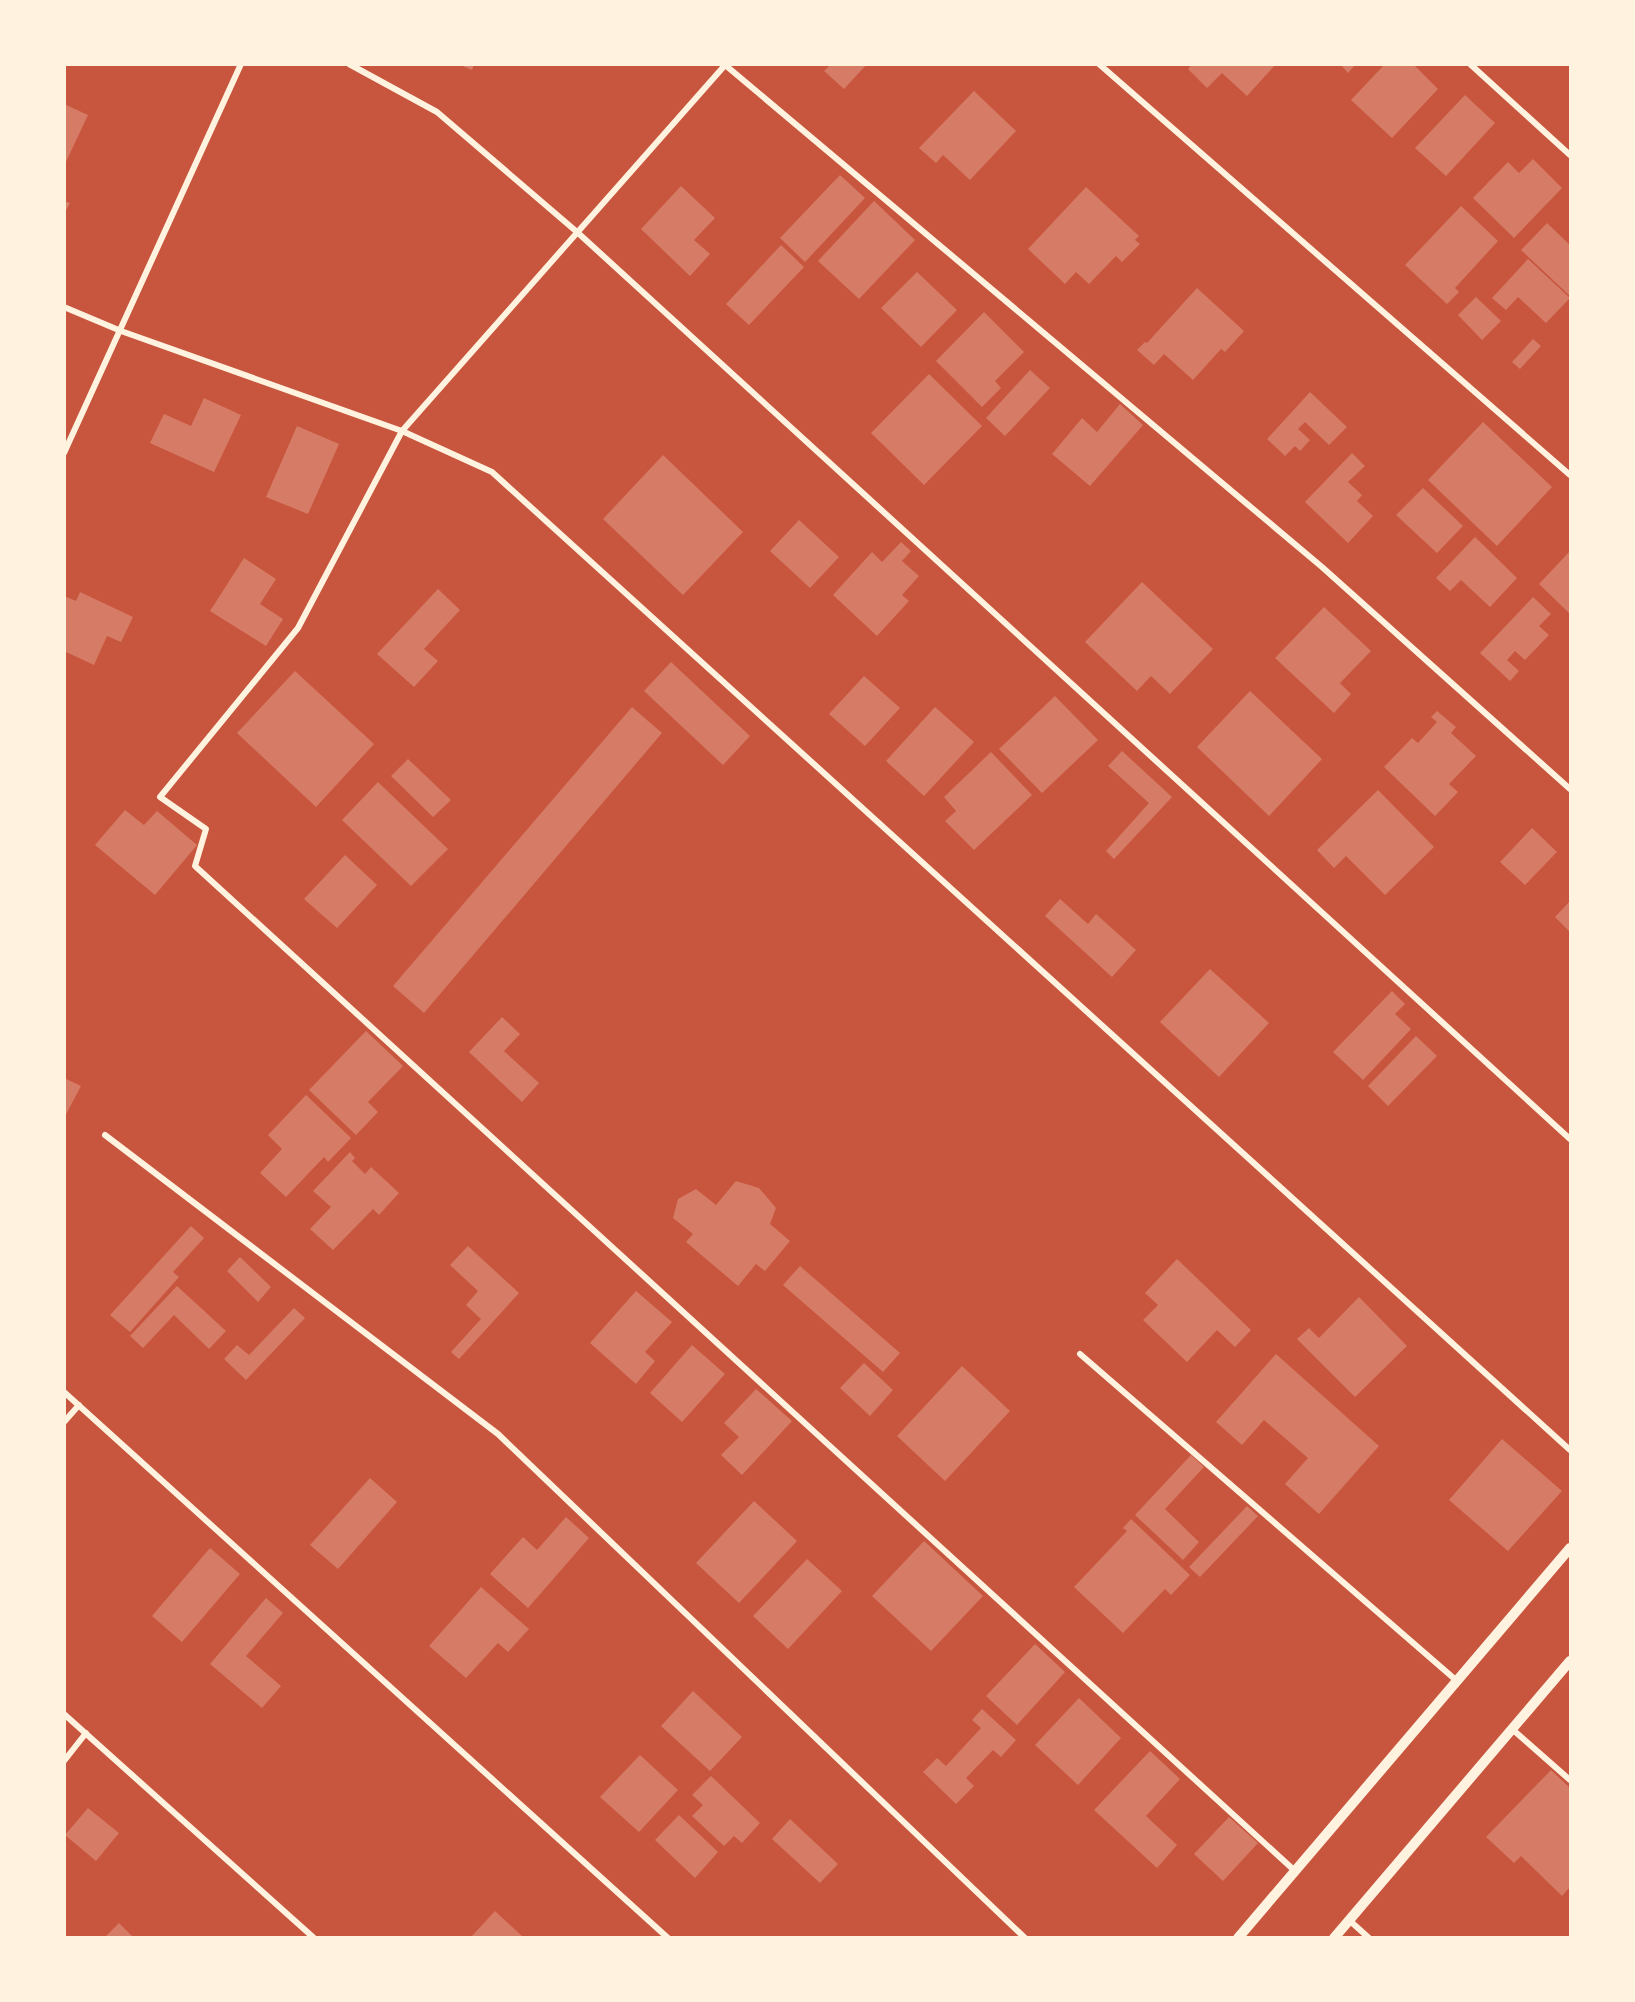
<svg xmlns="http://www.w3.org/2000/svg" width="1635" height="2002" font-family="Montserrat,sans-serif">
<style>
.building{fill:#d67c66}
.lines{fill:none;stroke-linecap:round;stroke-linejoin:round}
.minor{stroke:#fff3e0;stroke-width:6}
.tertiary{stroke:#fff3e0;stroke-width:10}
</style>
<rect width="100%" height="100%" fill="#c8553d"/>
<path class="building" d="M 458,64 L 474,64 L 472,70 Z
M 831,64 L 867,64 L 844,89 L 824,71 Z
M 1192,64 L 1276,64 L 1247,96 L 1222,73 L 1207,88 L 1188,69 Z
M 1340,64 L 1356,64 L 1348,73 Z
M 1385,64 L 1413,64 L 1438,89 L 1392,138 L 1351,100 Z
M 974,91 L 1016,131 L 970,180 L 943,155 L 936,163 L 919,148 Z
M 1465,95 L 1495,123 L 1446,176 L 1415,148 Z
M 64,104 L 88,115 L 64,166 Z
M 1533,159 L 1562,188 L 1514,238 L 1473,198 L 1508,162 L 1519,173 Z
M 840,175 L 865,198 L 805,262 L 780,238 Z
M 681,186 L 715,218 L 694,240 L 710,254 L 690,276 L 641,229 Z
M 1086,187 L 1139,236 L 1135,240 L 1140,244 L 1122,262 L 1116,256 L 1089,284 L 1076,272 L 1065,284 L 1028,249 Z
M 64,201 L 70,203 L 64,214 Z
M 874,201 L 915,240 L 859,299 L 818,261 Z
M 1461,206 L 1498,241 L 1455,288 L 1459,292 L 1447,304 L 1405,265 Z
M 1547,223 L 1570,245 L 1570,296 L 1521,250 Z
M 781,245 L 804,267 L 749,325 L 726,304 Z
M 1528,259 L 1570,298 L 1546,323 L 1518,297 L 1506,310 L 1492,298 Z
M 917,272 L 957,310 L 921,347 L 881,308 Z
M 1197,288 L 1244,331 L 1225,352 L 1221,349 L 1193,380 L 1164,354 L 1154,365 L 1137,350 L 1145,342 L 1147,343 Z
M 1476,297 L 1501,321 L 1482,340 L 1458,315 Z
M 984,312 L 1024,352 L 995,381 L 1001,388 L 982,407 L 936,361 Z
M 1533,339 L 1541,346 L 1520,369 L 1512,362 Z
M 1030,370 L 1050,388 L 1005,436 L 986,418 Z
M 929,374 L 982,426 L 924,485 L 871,433 Z
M 1310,392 L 1347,427 L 1329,445 L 1305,422 L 1298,429 L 1310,440 L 1300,451 L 1295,446 L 1285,456 L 1267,439 Z
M 204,398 L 241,415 L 214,472 L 150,443 L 164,414 L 191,426 Z
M 1120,404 L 1143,425 L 1090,486 L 1052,454 L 1082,418 L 1097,432 Z
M 1483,422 L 1552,487 L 1497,546 L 1428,480 Z
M 297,426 L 339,444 L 308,514 L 266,497 Z
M 1352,453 L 1365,466 L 1348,482 L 1362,495 L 1357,501 L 1373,516 L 1348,543 L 1305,502 Z
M 663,455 L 743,532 L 683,595 L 603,519 Z
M 1423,488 L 1463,526 L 1437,553 L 1396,515 Z
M 799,520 L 839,557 L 810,588 L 770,551 Z
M 1475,537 L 1517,578 L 1490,607 L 1461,580 L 1450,591 L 1436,578 Z
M 901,542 L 911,551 L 902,561 L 919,576 L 902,595 L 909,601 L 877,636 L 833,595 L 872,552 L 882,562 Z
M 1570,551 L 1570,614 L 1539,584 Z
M 244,558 L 276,579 L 260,604 L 283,619 L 266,646 L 210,611 Z
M 1142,582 L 1213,649 L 1170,694 L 1151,676 L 1137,691 L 1085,642 Z
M 438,589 L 460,610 L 424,649 L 438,661 L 414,687 L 377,654 Z
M 80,592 L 133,617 L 121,642 L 107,636 L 94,665 L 64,651 L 64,596 L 76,601 Z
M 1533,597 L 1551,614 L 1539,626 L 1549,635 L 1525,660 L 1515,651 L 1507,660 L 1519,671 L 1510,681 L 1480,653 Z
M 1324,607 L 1371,651 L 1340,683 L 1351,694 L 1334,713 L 1275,658 Z
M 671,662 L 750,736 L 723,765 L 644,691 Z
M 295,671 L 374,744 L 316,807 L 237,733 Z
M 864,676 L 900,708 L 865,746 L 829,714 Z
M 1250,691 L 1322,759 L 1269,816 L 1197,747 Z
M 1055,696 L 1098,740 L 1042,793 L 999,749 Z
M 632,707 L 662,733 L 424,1013 L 393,986 Z
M 935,707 L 974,742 L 924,796 L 886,761 Z
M 1437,711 L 1456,727 L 1451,733 L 1476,756 L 1449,784 L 1458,792 L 1435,816 L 1384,767 L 1412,738 L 1418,743 L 1437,722 L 1431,717 Z
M 1122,751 L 1172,797 L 1114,859 L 1106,851 L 1149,803 L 1108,766 Z
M 991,752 L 1032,795 L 974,850 L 945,821 L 956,811 L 944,797 Z
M 408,759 L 451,800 L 433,817 L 391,776 Z
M 378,782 L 448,849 L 411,886 L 342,820 Z
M 1378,790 L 1434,847 L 1385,895 L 1346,856 L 1334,868 L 1317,850 Z
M 125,810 L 144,825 L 157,811 L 197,845 L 155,895 L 95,845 Z
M 1532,828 L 1557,852 L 1525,885 L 1500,862 Z
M 345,855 L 377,885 L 337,928 L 304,899 Z
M 1060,899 L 1088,924 L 1096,914 L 1136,950 L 1112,977 L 1045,916 Z
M 1570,901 L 1570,932 L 1555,917 Z
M 1210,969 L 1269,1023 L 1219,1077 L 1160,1022 Z
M 1392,991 L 1405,1004 L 1395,1014 L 1411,1029 L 1363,1080 L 1333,1052 Z
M 502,1017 L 520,1034 L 504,1051 L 539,1083 L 522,1102 L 469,1052 Z
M 366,1031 L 403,1066 L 368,1102 L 378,1112 L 356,1135 L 309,1090 Z
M 1416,1036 L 1437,1056 L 1388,1106 L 1368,1086 Z
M 64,1078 L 81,1086 L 64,1118 Z
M 306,1095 L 351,1138 L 328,1162 L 324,1157 L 286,1197 L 260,1173 L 282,1149 L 268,1135 Z
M 350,1152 L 355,1158 L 352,1161 L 365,1174 L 371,1167 L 399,1193 L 379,1215 L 373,1209 L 333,1250 L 310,1229 L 331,1207 L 313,1191 Z
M 736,1181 L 759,1188 L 776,1208 L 770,1224 L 790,1241 L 765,1271 L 756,1264 L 738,1286 L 686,1242 L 693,1234 L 673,1218 L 678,1199 L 696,1189 L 716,1205 Z
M 191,1226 L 204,1238 L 173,1272 L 179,1277 L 130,1332 L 110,1315 Z
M 468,1246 L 519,1293 L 459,1359 L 451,1352 L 481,1319 L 466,1305 L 478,1291 L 450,1265 Z
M 240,1257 L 271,1287 L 258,1302 L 227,1271 Z
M 1177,1259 L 1251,1330 L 1235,1347 L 1217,1330 L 1187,1362 L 1143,1320 L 1158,1305 L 1145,1293 Z
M 800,1266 L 900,1353 L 883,1372 L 783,1285 Z
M 177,1286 L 226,1331 L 209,1349 L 174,1315 L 143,1348 L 130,1336 Z
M 636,1291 L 672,1322 L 645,1352 L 655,1361 L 636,1384 L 590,1343 Z
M 1359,1297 L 1407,1346 L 1355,1397 L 1297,1339 L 1309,1328 L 1319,1338 Z
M 294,1308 L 305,1318 L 246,1380 L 224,1359 L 237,1345 L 249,1355 Z
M 692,1345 L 725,1374 L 682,1422 L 650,1393 Z
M 1276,1354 L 1379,1446 L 1319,1514 L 1285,1484 L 1308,1458 L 1264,1420 L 1242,1445 L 1216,1422 Z
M 864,1363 L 893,1390 L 870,1416 L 840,1388 Z
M 962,1366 L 1010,1411 L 945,1481 L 897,1436 Z
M 756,1389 L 792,1421 L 742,1475 L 721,1455 L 739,1437 L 724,1423 Z
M 1502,1439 L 1562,1491 L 1508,1551 L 1449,1500 Z
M 1191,1455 L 1204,1467 L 1165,1509 L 1199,1542 L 1183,1560 L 1135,1515 Z
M 370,1478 L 397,1502 L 338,1569 L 310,1545 Z
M 754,1501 L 797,1541 L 739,1603 L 696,1563 Z
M 1247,1506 L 1258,1516 L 1200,1577 L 1189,1567 Z
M 566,1517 L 589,1538 L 528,1608 L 490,1574 L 523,1537 L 537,1550 Z
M 1131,1519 L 1190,1575 L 1171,1595 L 1165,1589 L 1123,1633 L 1074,1587 L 1127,1531 L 1123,1528 Z
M 924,1541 L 983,1596 L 931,1651 L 872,1596 Z
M 210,1548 L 240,1574 L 182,1642 L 152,1616 Z
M 807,1559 L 842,1591 L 788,1649 L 753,1616 Z
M 481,1587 L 529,1629 L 508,1652 L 498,1643 L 466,1678 L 429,1646 Z
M 266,1598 L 283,1613 L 246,1656 L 281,1686 L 262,1708 L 210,1664 Z
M 1035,1644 L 1065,1672 L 1017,1725 L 986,1696 Z
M 693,1691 L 742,1737 L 710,1771 L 661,1726 Z
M 1079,1698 L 1121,1738 L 1078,1785 L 1035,1745 Z
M 982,1709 L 1016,1740 L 1001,1757 L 993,1750 L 966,1778 L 974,1786 L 956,1804 L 923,1772 L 937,1758 L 946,1766 L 981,1728 L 972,1720 Z
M 1150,1751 L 1180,1779 L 1146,1816 L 1177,1845 L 1157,1868 L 1094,1810 Z
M 640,1755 L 678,1790 L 639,1832 L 600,1797 Z
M 1551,1770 L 1570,1788 L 1570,1887 L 1562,1896 L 1521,1856 L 1514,1863 L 1486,1837 Z
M 711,1776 L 760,1823 L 742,1843 L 734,1836 L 724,1846 L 692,1816 L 703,1805 L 692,1795 Z
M 88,1808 L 119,1833 L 96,1861 L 65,1835 Z
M 679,1815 L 718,1852 L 695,1878 L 655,1840 Z
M 1229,1817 L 1258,1843 L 1223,1881 L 1194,1854 Z
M 790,1819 L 838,1864 L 820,1883 L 772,1839 Z
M 495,1911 L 524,1938 L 470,1938 Z
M 119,1923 L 134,1938 L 104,1938 Z"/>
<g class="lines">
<path class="minor" d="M 349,64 L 437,112 L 577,232 L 1570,1139
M 724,64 L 1322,567 L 1570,789
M 726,64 L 402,431 L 298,628 L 160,797 L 206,829 L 195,866 L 1295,1871
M 1099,64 L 1570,475
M 1470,64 L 1570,155
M 64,307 L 121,331 L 402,431 L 492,472 L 1570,1450
M 64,453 L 241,64
M 105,1135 L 498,1434 L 1025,1938
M 1080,1354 L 1457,1681
M 64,1392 L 668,1938
M 64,1422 L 79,1405
M 64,1714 L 314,1938
M 1512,1729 L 1570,1780
M 64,1761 L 86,1733
M 1349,1920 L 1369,1938"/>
<path class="tertiary" d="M 1238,1938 L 1570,1548
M 1334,1938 L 1570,1661"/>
</g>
<rect width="1635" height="2002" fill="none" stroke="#fff3e0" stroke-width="132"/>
</svg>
